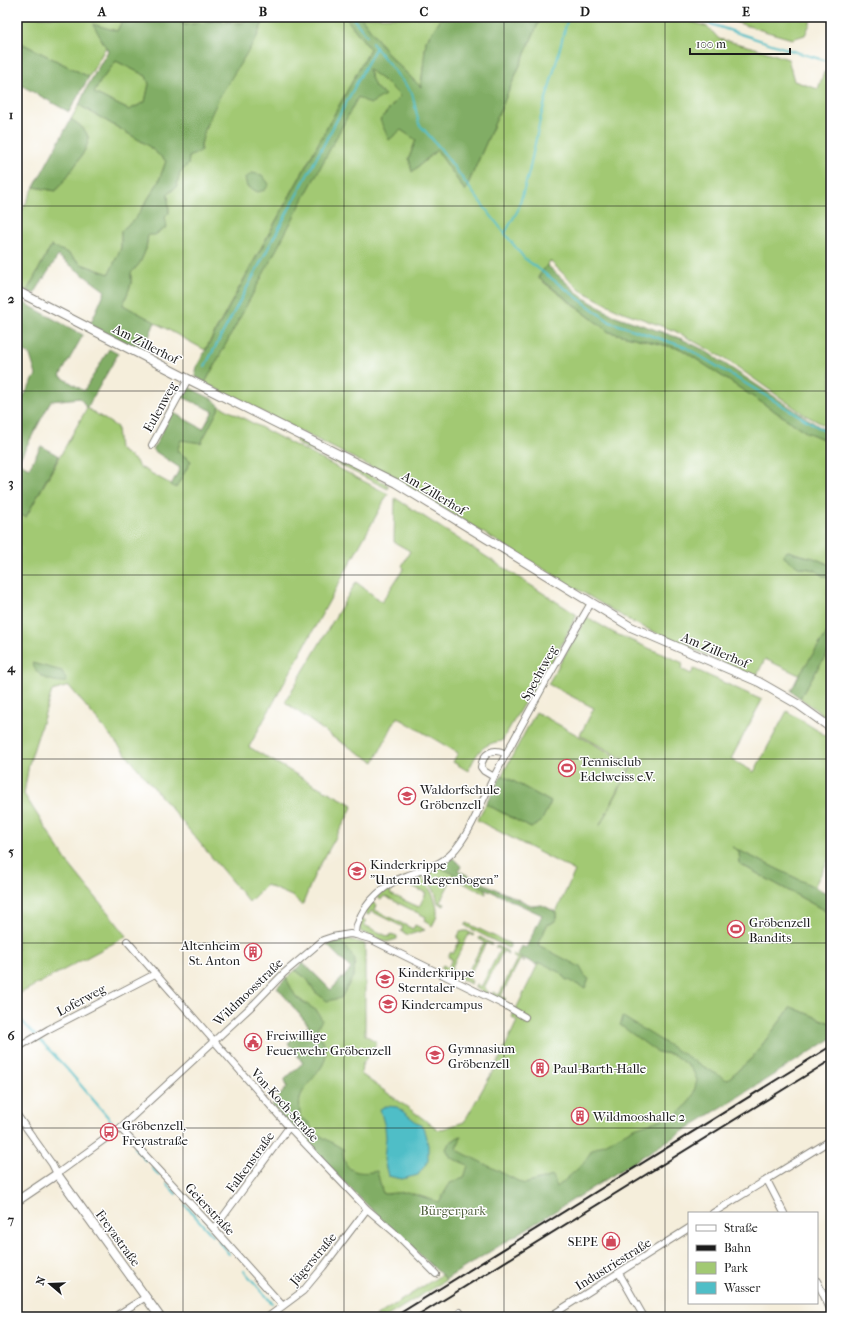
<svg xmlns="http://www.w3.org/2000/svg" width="848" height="1334" font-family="'IM FELL French Canon',serif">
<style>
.green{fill:#a2c973;stroke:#5f7248}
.forest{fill:#81ad65;stroke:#4e6440;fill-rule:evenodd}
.water{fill:#50bec7;stroke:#366d72}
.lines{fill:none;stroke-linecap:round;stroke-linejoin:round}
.stream{stroke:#50bec7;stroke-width:2}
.minor-casing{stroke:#88857c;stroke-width:8}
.tertiary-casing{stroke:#88857c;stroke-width:10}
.minor{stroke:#fff;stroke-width:6}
.tertiary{stroke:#fff;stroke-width:8}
.rail{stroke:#1c1c1c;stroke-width:2}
.grid{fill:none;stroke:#1c1c1c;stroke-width:1;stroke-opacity:0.55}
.labels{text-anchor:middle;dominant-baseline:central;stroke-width:3;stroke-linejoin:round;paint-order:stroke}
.street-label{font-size:13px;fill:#1c1c1c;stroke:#fff}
.poi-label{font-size:13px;fill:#1c1c1c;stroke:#fff;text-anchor:start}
.park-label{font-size:13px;fill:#52613f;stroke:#fff}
.neatline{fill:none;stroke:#1c1c1c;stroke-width:1.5}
.grid-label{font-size:13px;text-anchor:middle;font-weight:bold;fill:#1c1c1c}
</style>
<rect width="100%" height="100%" fill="#fff"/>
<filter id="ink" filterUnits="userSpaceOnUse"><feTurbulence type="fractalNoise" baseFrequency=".025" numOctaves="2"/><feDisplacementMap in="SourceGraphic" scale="8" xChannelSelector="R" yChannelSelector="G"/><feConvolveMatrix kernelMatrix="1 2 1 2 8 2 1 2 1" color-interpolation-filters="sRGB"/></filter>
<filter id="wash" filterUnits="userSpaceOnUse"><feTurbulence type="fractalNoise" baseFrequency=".012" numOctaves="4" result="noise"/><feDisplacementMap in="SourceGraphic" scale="16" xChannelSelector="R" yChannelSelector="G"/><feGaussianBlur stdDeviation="0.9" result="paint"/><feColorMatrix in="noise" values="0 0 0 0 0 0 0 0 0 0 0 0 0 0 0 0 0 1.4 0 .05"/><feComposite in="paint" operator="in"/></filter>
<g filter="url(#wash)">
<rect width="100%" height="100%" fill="#f5eedb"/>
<path class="green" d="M 17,17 L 124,17 L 117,31 L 94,25 L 106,47 L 89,77 L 17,41 Z
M 173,17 L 249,17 L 242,23 L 213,21 L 185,25 Z
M 265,17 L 345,17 L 370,49 L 205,350 L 123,305 L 131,284 L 131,273 L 140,263 L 146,249 L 148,235 L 169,213 L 168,194 L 177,186 L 180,172 L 188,165 L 189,157 L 201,151 C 200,121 235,70 251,44 C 255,35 263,26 265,17 Z
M 361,17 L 442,17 L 426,41 L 421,87 L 392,59 Z
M 541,17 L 678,17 L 708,27 L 719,39 L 752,47 L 788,59 L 794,81 L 818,89 L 824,72 L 831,74 L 831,429 L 805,415 L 726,359 L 675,331 L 618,310 L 580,290 L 550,261 L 538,278 L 609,332 L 681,349 L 806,432 L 831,442 L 831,566 C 817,558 803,556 788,551 L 798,567 L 815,570 L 823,576 L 831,579 L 831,627 L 799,675 L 765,659 L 756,677 L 632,622 L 387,475 L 205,383 L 358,96 L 384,95 L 375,87 L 367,68 L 388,84 L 400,96 L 401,130 L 416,140 L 409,158 L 412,172 L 437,150 L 465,191 Z
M 719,17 L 811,17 L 810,24 L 805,35 L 792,39 L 764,31 Z
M 116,61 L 146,76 L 149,84 L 145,102 L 129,110 L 94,93 L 100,82 Z
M 79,105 L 146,144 L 166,161 L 158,183 L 136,218 L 121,231 L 121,248 L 109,274 L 81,264 L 68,253 L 51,246 L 27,291 L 17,286 L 17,221 L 34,187 L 56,191 C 63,181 90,149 88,137 C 86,129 78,124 71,119 Z
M 220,406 L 388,494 L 249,747 L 311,783 L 353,805 L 345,821 L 314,876 L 302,906 L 294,897 L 266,885 L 249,902 L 69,686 L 52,691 L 29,764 L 24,794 L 68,863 L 127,936 L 17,995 L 17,514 L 26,517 L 87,408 L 117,427 L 119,449 L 136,461 L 138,466 L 176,487 L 191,461 L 177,451 L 181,439 L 201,443 Z
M 298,437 L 331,453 L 385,483 L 388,485 L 388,489 L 298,444 L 296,441 Z
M 395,498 L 577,615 L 533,699 L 528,696 L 502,741 C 481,744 477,753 468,771 L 453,762 L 458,753 L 397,717 L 374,762 L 334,738 L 285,702 L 356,582 L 382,602 L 404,568 L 402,566 L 410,551 L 394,542 Z
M 587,617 L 614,633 L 683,663 L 681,669 L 691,674 L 694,669 L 762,700 L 731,759 L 754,772 L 787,711 L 831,739 L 831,855 L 814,887 L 735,849 L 739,851 L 740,864 L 831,914 L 831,1021 L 830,1023 L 791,1007 L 752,1058 L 727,1080 L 446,1279 L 272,1105 L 287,1087 L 285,1079 L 303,1063 L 288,1043 L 309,1026 L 277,987 L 303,963 L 331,990 L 351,969 L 326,944 L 349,939 L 365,944 L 365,1035 L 377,1042 L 362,1065 L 361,1074 L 439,1130 L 464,1122 L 498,1062 L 517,1021 L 512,1017 L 537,966 L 538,945 L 547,925 L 552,923 L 556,920 L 556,912 L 575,871 L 477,820 L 486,804 L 531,828 L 551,802 L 502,775 L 536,712 L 631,765 L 599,827 L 633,764 L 580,735 L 594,708 L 548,684 Z
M 831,649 L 831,721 L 800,698 L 819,666 Z
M 439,865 L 439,867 L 485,888 L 486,894 L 452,878 L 440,902 L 445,904 L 444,906 L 438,903 L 435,892 L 424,873 L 425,871 Z
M 417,874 L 420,875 C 428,886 438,899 437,914 C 437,918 434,922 432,926 L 424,921 L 426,917 L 384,896 L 381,900 L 377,897 L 388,887 L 392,889 L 390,894 L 419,907 L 426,893 L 399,880 L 395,885 L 392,883 Z
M 371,902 L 377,905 L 375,910 L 413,929 L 415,925 L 425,930 L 408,935 L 401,931 L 403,927 L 371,911 L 369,915 L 366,914 L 365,912 Z
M 361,919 L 366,921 L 364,925 L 389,937 L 391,934 L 397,936 L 397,939 L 387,942 L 361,932 L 359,928 Z
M 467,923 L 510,944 L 510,947 L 508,948 L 466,926 L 466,924 Z
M 464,931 L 467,931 L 474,935 L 473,936 L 469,934 L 451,969 L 455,972 L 453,975 L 441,969 L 443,965 L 448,968 L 452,959 L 448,957 L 451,952 L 453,954 L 460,940 L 457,938 L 460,932 Z
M 480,937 L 492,944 L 491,945 L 486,943 L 468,978 L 472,981 L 471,984 L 459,978 L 460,974 L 465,977 L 484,942 L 479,939 Z
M 497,946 L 507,951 L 508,954 L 503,951 L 484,988 L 488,991 L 487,994 L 475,988 L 476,984 L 481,987 L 500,950 L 495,947 Z
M 513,954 L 525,961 L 525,962 L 520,960 L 501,996 L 506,999 L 504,1001 L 492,995 L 493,992 L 499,995 L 517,959 L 512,956 Z
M 441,1275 L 446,1280 L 386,1317 L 375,1317 Z"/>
<path class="forest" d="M 124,17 L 173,17 L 185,25 L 213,21 L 242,23 L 249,17 L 265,17 L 257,37 L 220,96 L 206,126 L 201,144 L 201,151 L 189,157 L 188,165 L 180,172 L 177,186 L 168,194 L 169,213 L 165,217 L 167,227 L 155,235 L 148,235 L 146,249 L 140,263 L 131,273 L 131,284 L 123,305 L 155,322 L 143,351 L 90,325 L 105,291 L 58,256 L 34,294 L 27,291 L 51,246 L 68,253 L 81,264 L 109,274 L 121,248 L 121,231 L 136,218 L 158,183 L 166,161 L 146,144 L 79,105 L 87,87 L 108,51 L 93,24 L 117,31 ZM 116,61 L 146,76 L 149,84 L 145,102 L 129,110 L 94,93 L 100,82 Z
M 345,17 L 361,17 L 392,59 L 421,87 L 426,41 L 442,17 L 541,17 L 465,191 L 437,150 L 412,172 L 409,158 L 416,140 L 401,130 L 389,140 L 380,120 L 400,96 L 388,84 L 368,69 L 375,87 L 385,95 L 370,104 L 358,97 L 205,383 L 195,376 L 197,366 L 370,49 Z
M 17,41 L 89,77 L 69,112 L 17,83 Z
M 71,119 C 78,124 86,129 88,137 C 91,149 63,181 56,191 L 34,187 Z
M 252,173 L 262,175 L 269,184 L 265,190 L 258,192 L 247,187 L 245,178 Z
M 547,265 L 578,293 L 589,301 L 613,315 L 682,339 L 704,350 L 820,427 L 831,432 L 831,442 L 806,432 L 681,349 L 609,332 L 538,277 Z
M 17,299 L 83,335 L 60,376 L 84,391 L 109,349 L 118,354 L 87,408 L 80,398 L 51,401 L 18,462 L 29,468 L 41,446 L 59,456 L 26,517 L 17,514 L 17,422 L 20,418 L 17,416 L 17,397 L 22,399 L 36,375 L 30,355 L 21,350 L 17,356 Z
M 186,386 L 212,399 L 220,406 L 201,443 L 181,440 L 177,451 L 191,461 L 176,488 L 171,485 L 180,468 L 153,450 L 172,412 L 203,429 L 213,411 L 180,396 Z
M 788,551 L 800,555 L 814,558 L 830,565 L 831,579 L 823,576 L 815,570 L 798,567 L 785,558 L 783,554 Z
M 831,627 L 831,649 L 819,666 L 800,698 L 791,691 L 799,675 Z
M 32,663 L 62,671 L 67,682 C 52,682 38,679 32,663 Z
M 502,775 L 551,802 L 541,822 L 531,828 L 486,804 Z
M 732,847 L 831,895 L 831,914 L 740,864 L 739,851 Z
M 453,858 L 461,866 L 459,871 L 493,888 L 533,906 L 542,905 L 556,912 L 556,920 L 552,923 L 547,925 L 538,945 L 580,967 L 585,976 L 589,979 L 585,988 L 565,979 L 562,974 L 544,964 L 538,963 L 537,965 L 517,955 L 522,946 L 526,948 L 542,915 L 439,867 L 439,865 Z
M 341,941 L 355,959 L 354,975 L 341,998 L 327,1001 L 315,992 L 307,979 L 295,970 L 303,963 L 331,990 L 351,969 L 326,944 Z
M 286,978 L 296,997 L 317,1011 L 322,1020 L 316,1030 C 318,1036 325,1045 326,1049 C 328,1070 306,1080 300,1098 C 299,1104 300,1111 300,1117 L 309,1123 L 314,1132 L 343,1149 C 342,1172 358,1175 377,1171 L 383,1194 L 407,1192 L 439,1202 L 450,1183 L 464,1178 L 468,1165 L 451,1158 L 446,1149 L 449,1143 L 460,1136 L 461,1136 L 457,1150 L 524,1184 L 553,1176 L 557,1187 L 582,1165 L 592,1150 L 634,1128 L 675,1115 L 685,1107 L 693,1095 L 697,1080 L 692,1069 L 674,1055 L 657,1052 L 620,1025 L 623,1017 C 658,1038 691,1060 727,1080 L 752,1058 L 791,1007 L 830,1023 L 831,1021 L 831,1039 L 446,1279 C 386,1223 325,1168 272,1105 L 287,1087 L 285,1079 L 303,1063 L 288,1043 L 309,1026 L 277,987 Z"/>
<path class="water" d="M 386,1106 L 397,1107 L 423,1127 L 428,1145 L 428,1161 L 418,1175 L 402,1179 L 388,1176 L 384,1160 L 386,1137 L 385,1127 L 380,1109 Z"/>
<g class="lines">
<path class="stream" d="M 352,17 L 367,36
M 689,17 L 799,53 L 831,62
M 372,43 L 412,93 L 419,124 L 440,148 L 474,194 L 524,258 L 610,322 L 685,347 L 831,435
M 505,233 L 518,210 L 529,172 L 540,120 L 556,63 L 568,17
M 205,366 L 376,47
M 17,1016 L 35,1035
M 38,1038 L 67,1069 L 113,1123
M 135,1148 L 146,1161
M 152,1168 L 159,1175
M 167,1184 L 176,1194
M 185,1205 L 213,1236
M 218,1241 L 229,1254
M 244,1271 L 272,1303"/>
</g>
</g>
<g filter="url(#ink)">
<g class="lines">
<defs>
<path id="minor" d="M 152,445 L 188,379
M 494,777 L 484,771 L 481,767 C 483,753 493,747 506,754
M 356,935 C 356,931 356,926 358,923 C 364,902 387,883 406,876 C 422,870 441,865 452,853 C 472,832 482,799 496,773 C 526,716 558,659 591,603
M 127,941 L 289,1127 L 367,1209 L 394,1232 L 436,1274
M 17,1048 L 49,1029 L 155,974
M 17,1115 L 52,1164 L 57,1174 L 120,1128 L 254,1004 L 284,973 L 323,940 L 332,937 L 350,934 L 356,935 L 370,939 L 506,1006 L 525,1017
M 120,1128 L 214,1229 L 282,1305
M 767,1180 L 784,1213
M 713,1213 L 831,1140
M 214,1229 L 289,1127
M 619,1273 L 644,1317
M 817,1281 L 831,1311
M 460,1312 L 463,1317
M 114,1317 L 146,1297
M 268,1317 L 303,1291 L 323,1267 L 367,1209
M 549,1317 L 689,1228"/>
<path id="tertiary" d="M 17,291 L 188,379 L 396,483 L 631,627 L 759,682 L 799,705 L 831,728
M 17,1201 L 57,1174 L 160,1317"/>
</defs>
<use href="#minor" class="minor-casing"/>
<use href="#tertiary" class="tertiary-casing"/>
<use href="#minor" class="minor"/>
<use href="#tertiary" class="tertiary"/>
<path class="rail" d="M 394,1317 L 831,1046
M 416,1317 L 831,1060"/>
</g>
</g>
<path class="grid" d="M 183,17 L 183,1317M 344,17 L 344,1317M 504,17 L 504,1317M 665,17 L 665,1317M 17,206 L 831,206M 17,391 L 831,391M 17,575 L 831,575M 17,759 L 831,759M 17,943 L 831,943M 17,1128 L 831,1128"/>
<defs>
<symbol id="stadium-ring" viewBox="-11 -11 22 22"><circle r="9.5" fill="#fff" stroke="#d1495b" stroke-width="1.5"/><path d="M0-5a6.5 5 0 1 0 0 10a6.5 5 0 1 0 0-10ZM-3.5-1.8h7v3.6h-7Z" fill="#d1495b"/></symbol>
<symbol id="school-ring" viewBox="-11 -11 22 22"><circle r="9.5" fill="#fff" stroke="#d1495b" stroke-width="1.5"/><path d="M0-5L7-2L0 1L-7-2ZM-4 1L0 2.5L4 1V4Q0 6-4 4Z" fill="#d1495b"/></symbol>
<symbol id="building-ring" viewBox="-11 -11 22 22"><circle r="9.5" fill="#fff" stroke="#d1495b" stroke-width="1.5"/><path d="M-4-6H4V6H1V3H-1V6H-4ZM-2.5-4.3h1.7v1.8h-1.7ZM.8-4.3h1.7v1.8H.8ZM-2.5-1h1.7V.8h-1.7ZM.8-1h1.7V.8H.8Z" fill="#d1495b"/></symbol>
<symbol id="civic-ring" viewBox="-11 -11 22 22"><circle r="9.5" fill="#fff" stroke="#d1495b" stroke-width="1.5"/><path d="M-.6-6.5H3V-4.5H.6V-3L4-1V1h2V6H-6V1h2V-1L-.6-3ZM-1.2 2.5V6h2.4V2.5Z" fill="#d1495b"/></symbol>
<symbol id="bus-ring" viewBox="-11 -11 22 22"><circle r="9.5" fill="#fff" stroke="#d1495b" stroke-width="1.5"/><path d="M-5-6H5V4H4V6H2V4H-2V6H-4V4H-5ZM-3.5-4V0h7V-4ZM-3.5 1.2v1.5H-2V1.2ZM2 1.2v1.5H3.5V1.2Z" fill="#d1495b"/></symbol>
<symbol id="shop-ring" viewBox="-11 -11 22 22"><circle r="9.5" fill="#fff" stroke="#d1495b" stroke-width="1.5"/><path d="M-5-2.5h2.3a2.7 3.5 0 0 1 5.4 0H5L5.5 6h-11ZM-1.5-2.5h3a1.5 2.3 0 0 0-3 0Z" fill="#d1495b"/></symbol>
</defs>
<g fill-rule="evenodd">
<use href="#stadium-ring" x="557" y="758" width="20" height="20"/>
<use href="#school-ring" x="397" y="786" width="20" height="20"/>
<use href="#school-ring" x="347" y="861" width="20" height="20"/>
<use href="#stadium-ring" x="726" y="919" width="20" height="20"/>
<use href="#building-ring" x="243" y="942" width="20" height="20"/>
<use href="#school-ring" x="375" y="969" width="20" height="20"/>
<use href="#school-ring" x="378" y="994" width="20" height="20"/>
<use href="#civic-ring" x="243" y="1032" width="20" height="20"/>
<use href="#school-ring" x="425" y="1045" width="20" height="20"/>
<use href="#building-ring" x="530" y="1058" width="20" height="20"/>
<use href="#building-ring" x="570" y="1106" width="20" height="20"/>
<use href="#bus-ring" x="99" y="1122" width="20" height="20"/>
<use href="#shop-ring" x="601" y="1231" width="20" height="20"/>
</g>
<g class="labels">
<g class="street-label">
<text transform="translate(146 344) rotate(27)">Am Zillerhof</text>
<text transform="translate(160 407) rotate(-61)">Eulenweg</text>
<text transform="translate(434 493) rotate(31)">Am Zillerhof</text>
<text transform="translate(715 650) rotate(23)">Am Zillerhof</text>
<text transform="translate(539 673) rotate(-61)">Spechtweg</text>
<text transform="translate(248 992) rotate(-44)">Wildmoosstraße</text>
<text transform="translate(81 1000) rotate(-28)">Loferweg</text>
<text transform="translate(285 1105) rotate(48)">Von-Koch-Straße</text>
<text transform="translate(250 1162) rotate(-54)">Falkenstraße</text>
<text transform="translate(210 1209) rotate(47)">Geierstraße</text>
<text transform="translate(118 1238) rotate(54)">Freyastraße</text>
<text transform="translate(313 1259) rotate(-50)">Jägerstraße</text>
<text transform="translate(613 1264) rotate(-32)">Industriestraße</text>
</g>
<g class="poi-label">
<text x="580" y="761">Tennisclub<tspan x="580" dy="15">Edelweiss e.V.</tspan></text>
<text x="420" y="789">Waldorfschule<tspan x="420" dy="15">Gröbenzell</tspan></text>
<text x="370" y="864">Kinderkrippe<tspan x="370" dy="15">"Unterm Regenbogen"</tspan></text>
<text x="749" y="922">Gröbenzell<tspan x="749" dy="15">Bandits</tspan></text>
<text x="240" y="945" text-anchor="end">Altenheim<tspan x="240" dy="15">St. Anton</tspan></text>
<text x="398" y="972">Kinderkrippe<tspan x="398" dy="15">Sterntaler</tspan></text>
<text x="401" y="1004">Kindercampus</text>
<text x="266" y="1035">Freiwillige<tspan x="266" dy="15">Feuerwehr Gröbenzell</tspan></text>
<text x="448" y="1048">Gymnasium<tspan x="448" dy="15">Gröbenzell</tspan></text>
<text x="553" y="1068">Paul-Barth-Halle</text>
<text x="593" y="1116">Wildmooshalle 2</text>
<text x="122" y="1125">Gröbenzell,<tspan x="122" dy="15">Freyastraße</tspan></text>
<text x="598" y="1241" text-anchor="end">SEPE</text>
</g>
<g class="park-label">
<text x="453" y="1210">Bürgerpark</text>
</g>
</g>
<rect width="848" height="1334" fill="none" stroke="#fff" stroke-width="44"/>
<rect x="688" y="1212" width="130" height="92" fill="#ffffff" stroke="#a4a4a4"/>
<rect x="696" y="1225" width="20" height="6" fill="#ffffff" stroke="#a4a4a4"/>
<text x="724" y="1232" font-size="12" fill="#1c1c1c">Straße</text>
<rect x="696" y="1245" width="20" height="6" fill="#1c1c1c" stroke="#a4a4a4"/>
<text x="724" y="1252" font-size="12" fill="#1c1c1c">Bahn</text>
<rect x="696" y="1262" width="20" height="12" fill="#a2c973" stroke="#a4a4a4"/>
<text x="724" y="1272" font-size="12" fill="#1c1c1c">Park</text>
<rect x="696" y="1282" width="20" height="12" fill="#50bec7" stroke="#a4a4a4"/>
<text x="724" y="1292" font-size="12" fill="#1c1c1c">Wasser</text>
<g transform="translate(50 1284) rotate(289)" stroke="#ffffff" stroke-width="3" paint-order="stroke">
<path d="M0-3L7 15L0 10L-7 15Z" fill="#1c1c1c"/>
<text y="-6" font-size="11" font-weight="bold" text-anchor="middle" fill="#1c1c1c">N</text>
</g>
<path d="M690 48v6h100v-6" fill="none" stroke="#1c1c1c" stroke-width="2"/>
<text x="696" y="48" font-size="12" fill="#1c1c1c" stroke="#ffffff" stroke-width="3" paint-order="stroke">100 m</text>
<rect x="22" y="22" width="804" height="1290" class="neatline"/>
<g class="grid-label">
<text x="102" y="16">A</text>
<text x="263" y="16">B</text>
<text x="424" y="16">C</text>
<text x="585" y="16">D</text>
<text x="746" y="16">E</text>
<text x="11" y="119">1</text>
<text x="11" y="303">2</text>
<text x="11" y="487">3</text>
<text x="11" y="672">4</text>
<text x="11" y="856">5</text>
<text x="11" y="1040">6</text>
<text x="11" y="1224">7</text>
</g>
</svg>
